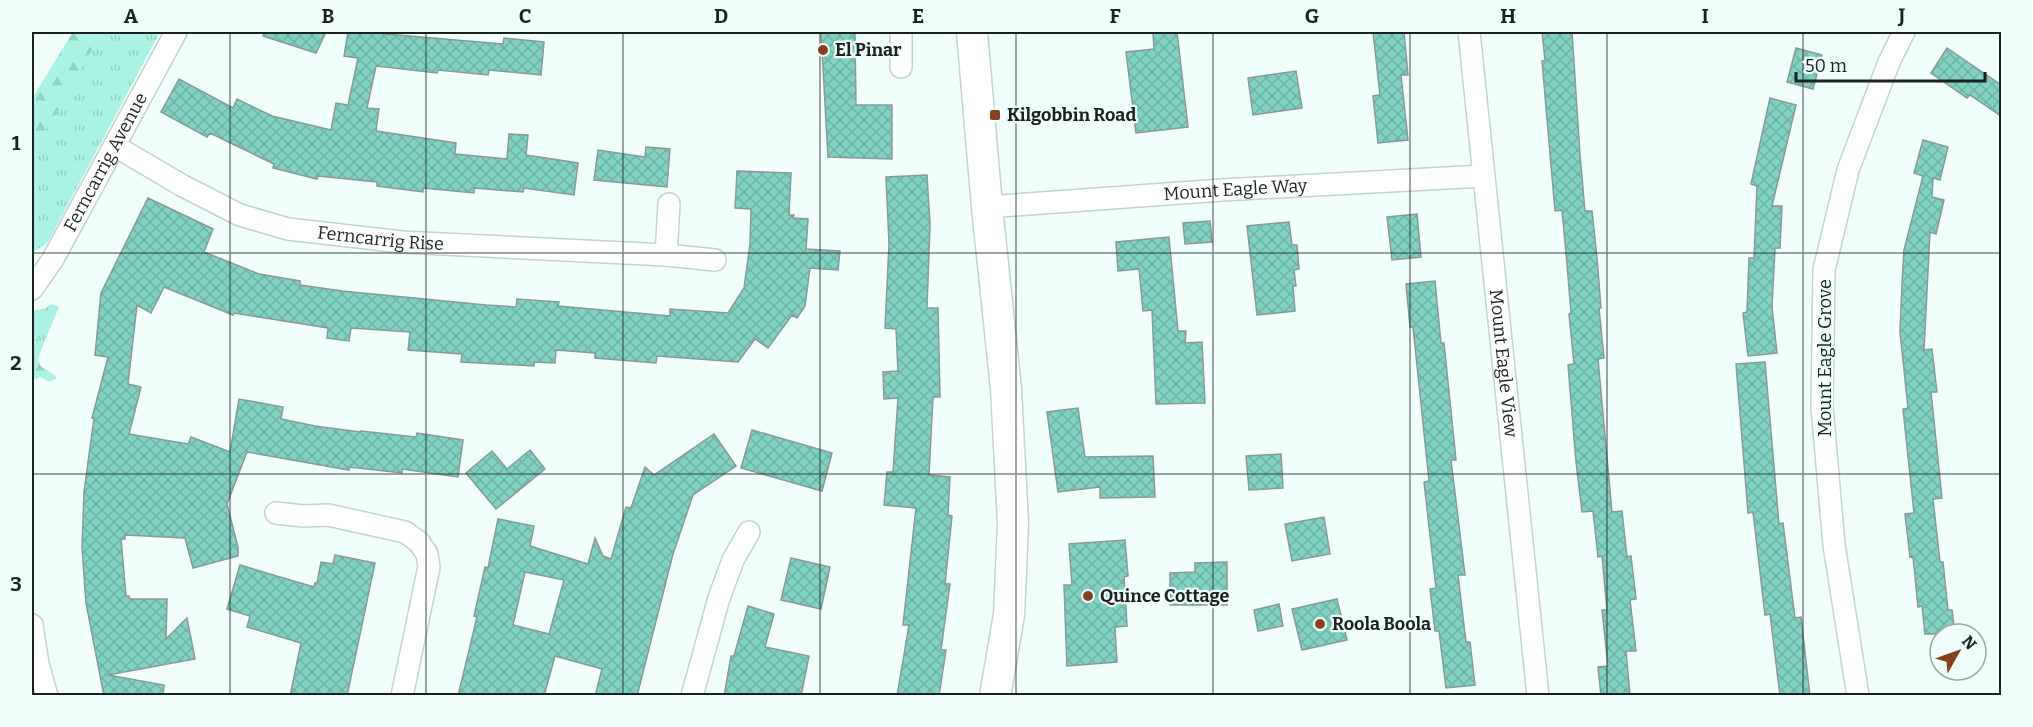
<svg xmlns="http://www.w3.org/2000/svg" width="2033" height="727" font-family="Bitter,serif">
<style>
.grass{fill:url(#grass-tufts)}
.forest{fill:url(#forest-firs)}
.building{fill:url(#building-cross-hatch);stroke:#899a96;stroke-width:1.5;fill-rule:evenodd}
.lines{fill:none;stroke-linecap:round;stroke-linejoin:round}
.street-casing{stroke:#c2d4d0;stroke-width:24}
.secondary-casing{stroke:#c2d4d0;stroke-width:33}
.street{stroke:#fff;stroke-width:21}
.secondary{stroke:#fff;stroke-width:30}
.grid{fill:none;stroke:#1a211f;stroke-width:1.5;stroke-opacity:0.55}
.poi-dot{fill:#884020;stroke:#f0fffb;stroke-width:2}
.labels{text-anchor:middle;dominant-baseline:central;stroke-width:4.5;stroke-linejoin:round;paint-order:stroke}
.poi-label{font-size:18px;font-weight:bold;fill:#1a211f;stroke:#f0fffb;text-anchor:start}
.street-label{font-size:18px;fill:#1a211f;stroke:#f0fffb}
.neatline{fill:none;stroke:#1a211f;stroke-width:2}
.grid-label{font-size:20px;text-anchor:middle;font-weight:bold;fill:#1a211f}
</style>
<defs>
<pattern id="grass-tufts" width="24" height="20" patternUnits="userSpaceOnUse" patternTransform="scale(1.5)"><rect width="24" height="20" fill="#abf3e5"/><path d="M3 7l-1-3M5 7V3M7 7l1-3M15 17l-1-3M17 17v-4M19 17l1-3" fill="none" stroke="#93d0c4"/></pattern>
<pattern id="forest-firs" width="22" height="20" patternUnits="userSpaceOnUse" patternTransform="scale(1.5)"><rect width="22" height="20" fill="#abf3e5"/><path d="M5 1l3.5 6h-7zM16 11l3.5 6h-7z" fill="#93d0c4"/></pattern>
<pattern id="building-cross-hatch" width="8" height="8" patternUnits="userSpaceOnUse" patternTransform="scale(1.5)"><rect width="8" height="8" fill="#81d2c3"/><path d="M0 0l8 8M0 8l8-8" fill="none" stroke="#6fb4a7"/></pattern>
</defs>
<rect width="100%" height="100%" fill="#f0fffb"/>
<path class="grass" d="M 73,32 L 160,32 L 48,242 L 37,250 L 32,250 L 32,99 Z
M 52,304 L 59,307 L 37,360 C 40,370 51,370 57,378 L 50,382 L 40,377 L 32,380 L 32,311 L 44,309 Z"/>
<path class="forest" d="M 73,32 L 103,32 L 72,83 L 58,111 L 32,152 L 32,99 Z
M 32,337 L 43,342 C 39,353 34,362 45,370 L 40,377 L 32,380 Z"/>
<path class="building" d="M 264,32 L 326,32 L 316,53 L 263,36 Z
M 348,32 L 387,32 L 386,34 L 503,44 L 504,38 L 544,42 L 541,75 L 489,70 L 488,75 L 438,70 L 437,73 L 376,66 L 367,108 L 379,109 L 376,131 L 456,143 L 455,154 L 507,159 L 509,134 L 528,135 L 526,155 L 578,163 L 574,195 L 524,188 L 523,192 L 474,188 L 474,193 L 423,188 L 423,192 L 377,186 L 377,182 L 318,176 L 317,179 L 273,168 L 274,164 L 241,148 L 210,133 L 207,137 L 161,112 L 179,79 L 233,108 L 237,99 L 272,116 L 331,130 L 336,103 L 348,105 L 358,58 L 344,56 Z
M 821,32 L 855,32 L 856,105 L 892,105 L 892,159 L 828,157 Z
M 1153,32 L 1177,32 L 1188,127 L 1136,133 L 1126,52 L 1154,49 Z
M 1373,32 L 1404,32 L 1408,75 L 1401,75 L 1408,140 L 1378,143 L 1373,96 L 1380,95 Z
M 1542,32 L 1572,32 L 1580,155 L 1585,211 L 1592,211 L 1597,258 L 1601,308 L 1599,308 L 1604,358 L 1598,359 L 1612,512 L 1622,511 L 1627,557 L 1631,556 L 1636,599 L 1630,600 L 1636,651 L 1626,651 L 1630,696 L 1601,696 L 1598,667 L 1608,666 L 1602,610 L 1607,610 L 1602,556 L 1598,557 L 1593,511 L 1582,512 L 1576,462 L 1568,365 L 1574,364 L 1569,314 L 1571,313 L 1567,264 L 1562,210 L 1555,211 L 1542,61 L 1545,60 Z
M 1796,48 L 1822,55 L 1813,89 L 1787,82 Z
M 1947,48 L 2001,85 L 2001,116 L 1970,95 L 1967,98 L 1931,73 Z
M 1296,71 L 1302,108 L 1253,115 L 1248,78 Z
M 1770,98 L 1796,105 L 1772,206 L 1782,206 L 1780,248 L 1775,248 L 1772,307 L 1777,353 L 1748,356 L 1743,313 L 1747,312 L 1749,258 L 1754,258 L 1757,186 L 1751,184 Z
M 1923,140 L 1948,147 L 1940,180 L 1933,178 L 1932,197 L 1944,200 L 1936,234 L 1930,232 L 1924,350 L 1932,349 L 1937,392 L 1931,392 L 1942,498 L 1933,499 L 1940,562 L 1943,562 L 1948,610 L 1952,610 L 1955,634 L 1925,634 L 1922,606 L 1918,607 L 1913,556 L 1910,557 L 1905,514 L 1914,513 L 1903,409 L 1908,408 L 1900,332 L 1902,284 L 1904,250 L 1923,176 L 1914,173 Z
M 646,147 L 670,149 L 667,187 L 594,180 L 598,150 L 645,157 Z
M 737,171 L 791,173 L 789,215 L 794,215 L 793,218 L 808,219 L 806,249 L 840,251 L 838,270 L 810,268 L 805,306 L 797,318 L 792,315 L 768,348 L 755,339 L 738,362 L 657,356 L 656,363 L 595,358 L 595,353 L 556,350 L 555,363 L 534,362 L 534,366 L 461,362 L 462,354 L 408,350 L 410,332 L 351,328 L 349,341 L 327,338 L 328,328 L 234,313 L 233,315 L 164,287 L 151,313 L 137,305 L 128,384 L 141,387 L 129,434 L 188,444 L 191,437 L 230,452 L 239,399 L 283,407 L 281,419 L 315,426 L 360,432 L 361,431 L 416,437 L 417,433 L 463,440 L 458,477 L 402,469 L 402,473 L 349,467 L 349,470 L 247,452 L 227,504 L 238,547 L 238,556 L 193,568 L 185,538 L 125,535 L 125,539 L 121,539 L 126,596 L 129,596 L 130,599 L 167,599 L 166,639 L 187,618 L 195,659 L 108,675 L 164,685 L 163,696 L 104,696 L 86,603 L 82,547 L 84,492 L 94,418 L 92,418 L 108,357 L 95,355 L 101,293 L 148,198 L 213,229 L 204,252 L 259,274 L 300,281 L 300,285 L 342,291 L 486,305 L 516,307 L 517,299 L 559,302 L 558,306 L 670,316 L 670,309 L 728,313 L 744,288 L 750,244 L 751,209 L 735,208 Z
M 927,175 L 930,224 L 927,308 L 938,308 L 940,397 L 933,397 L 929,475 L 950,477 L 948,515 L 952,516 L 945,584 L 950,584 L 941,650 L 946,650 L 939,696 L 897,696 L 909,625 L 903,625 L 916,508 L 884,505 L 887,472 L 893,472 L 898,398 L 884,399 L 883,372 L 898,371 L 896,329 L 885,328 L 889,244 L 886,177 Z
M 1417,214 L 1421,257 L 1392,260 L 1387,217 Z
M 1210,221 L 1212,242 L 1185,244 L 1183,223 Z
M 1289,222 L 1292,245 L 1297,245 L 1299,269 L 1294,270 L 1296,286 L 1293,286 L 1295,311 L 1257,315 L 1247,226 Z
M 1169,237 L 1178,331 L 1186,331 L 1185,343 L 1202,342 L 1205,403 L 1156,404 L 1152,310 L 1143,311 L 1139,269 L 1118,271 L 1116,242 Z
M 1435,281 L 1441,343 L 1444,343 L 1456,460 L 1451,460 L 1465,575 L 1458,575 L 1466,642 L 1470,642 L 1475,685 L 1446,688 L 1439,631 L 1435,631 L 1430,589 L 1436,588 L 1424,482 L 1429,481 L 1413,327 L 1410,327 L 1406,284 Z
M 1765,362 L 1779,524 L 1783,523 L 1795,618 L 1801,617 L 1810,696 L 1780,696 L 1770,614 L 1765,615 L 1753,512 L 1748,513 L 1736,364 Z
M 1078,408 L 1085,457 L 1153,456 L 1155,497 L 1100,498 L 1100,487 L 1058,492 L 1047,412 Z
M 752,430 L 832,453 L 822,491 L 741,468 Z
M 714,434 L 736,466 L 693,495 L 673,554 L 637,696 L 595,696 L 602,669 L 555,656 L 544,696 L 458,696 L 477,617 L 474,616 L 485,567 L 488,568 L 498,519 L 534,526 L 530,546 L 588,564 L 595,538 L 603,556 L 611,559 L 626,507 L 631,508 L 645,467 L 654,475 ZM 525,572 L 564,580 L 549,634 L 513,625 Z
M 530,450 L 545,469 L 496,509 L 466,473 L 492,451 L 507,469 Z
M 1281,454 L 1283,488 L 1249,490 L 1246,456 Z
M 1324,517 L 1330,554 L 1292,561 L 1285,524 Z
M 1125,540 L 1128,576 L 1124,577 L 1127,626 L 1115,627 L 1117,662 L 1067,666 L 1064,585 L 1072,585 L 1069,544 Z
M 335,555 L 375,563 L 347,696 L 290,696 L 301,643 L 247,627 L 250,616 L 227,609 L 240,565 L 314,587 L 315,583 L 317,583 L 321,562 L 333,564 Z
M 791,558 L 830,567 L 821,609 L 781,600 Z
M 1227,562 L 1227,605 L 1170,605 L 1170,573 L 1195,572 L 1195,563 Z
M 1337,599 L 1347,640 L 1302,650 L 1292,609 Z
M 1279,604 L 1283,626 L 1258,631 L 1254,610 Z
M 748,606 L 774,614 L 765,647 L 809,656 L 801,696 L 724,696 L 731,656 L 734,656 Z"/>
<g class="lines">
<defs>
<g id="street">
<path id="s1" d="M 1469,32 L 1538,696"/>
<path d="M 901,67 L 901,32"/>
<path id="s2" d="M 115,146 L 183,186 L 240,215 L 288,229 L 402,242 L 666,255 L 715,260"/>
<path id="s3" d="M 987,207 L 1222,190 L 1484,176"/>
<path d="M 666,255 L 669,204"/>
<path id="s4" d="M 32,289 L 53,259 L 176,32"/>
<path d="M 276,513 L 303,516 L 328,515 L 405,532 L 419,542 L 427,554 L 429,567 L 402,696"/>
<path d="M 32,625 L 38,664 L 47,696"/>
<path d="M 692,696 L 719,598 L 733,560 L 749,532"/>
<path d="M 1858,696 L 1834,545 L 1822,407 L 1824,270 L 1848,170 L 1889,62 L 1904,32"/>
</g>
<path id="secondary" d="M 972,32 L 987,207 L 1006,389 L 1013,524 L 1009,615 L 995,696"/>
</defs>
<use href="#street" class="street-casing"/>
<use href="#secondary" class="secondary-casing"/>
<use href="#street" class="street"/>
<use href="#secondary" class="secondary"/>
</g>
<path class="grid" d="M 230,32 L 230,696M 426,32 L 426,696M 623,32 L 623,696M 820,32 L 820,696M 1016,32 L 1016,696M 1213,32 L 1213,696M 1410,32 L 1410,696M 1607,32 L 1607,696M 1803,32 L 1803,696M 32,253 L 2002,253M 32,474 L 2002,474"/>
<g class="poi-dot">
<circle cx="823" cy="50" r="6"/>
<rect x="989" y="109" width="12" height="12" rx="3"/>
<circle cx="1088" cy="596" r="6"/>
<circle cx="1320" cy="624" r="6"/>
</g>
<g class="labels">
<g class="poi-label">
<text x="835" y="50">El Pinar</text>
<text x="1007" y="115">Kilgobbin Road</text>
<text x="1100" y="596">Quince Cottage</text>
<text x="1332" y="624">Roola Boola</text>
</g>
<g class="street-label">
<text stroke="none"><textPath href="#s4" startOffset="147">Ferncarrig Avenue</textPath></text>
<text stroke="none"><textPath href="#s3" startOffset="249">Mount Eagle Way</textPath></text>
<text stroke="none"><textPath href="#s2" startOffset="286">Ferncarrig Rise</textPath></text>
<text transform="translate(1825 358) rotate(-90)">Mount Eagle Grove</text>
<text stroke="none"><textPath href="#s1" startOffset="333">Mount Eagle View</textPath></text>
</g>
</g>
<rect width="2033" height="727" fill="none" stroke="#f0fffb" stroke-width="66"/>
<g transform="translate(1958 652) rotate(50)"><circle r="28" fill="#f0fffb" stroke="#9aa6a3" stroke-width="1.5"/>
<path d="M0-4.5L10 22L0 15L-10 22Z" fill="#884020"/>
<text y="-9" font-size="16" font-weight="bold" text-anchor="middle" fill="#1a211f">N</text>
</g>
<path d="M1796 72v9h189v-9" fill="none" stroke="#1a211f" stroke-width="3"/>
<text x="1805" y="72" font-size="18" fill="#1a211f" stroke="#f0fffb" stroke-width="4.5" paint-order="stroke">50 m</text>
<rect x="33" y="33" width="1967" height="661" class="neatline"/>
<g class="grid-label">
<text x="131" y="23">A</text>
<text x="328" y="23">B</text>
<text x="525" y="23">C</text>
<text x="721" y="23">D</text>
<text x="918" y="23">E</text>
<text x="1115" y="23">F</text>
<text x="1312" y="23">G</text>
<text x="1508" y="23">H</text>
<text x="1705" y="23">I</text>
<text x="1902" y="23">J</text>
<text x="16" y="150">1</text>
<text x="16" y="370">2</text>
<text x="16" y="591">3</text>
</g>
</svg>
